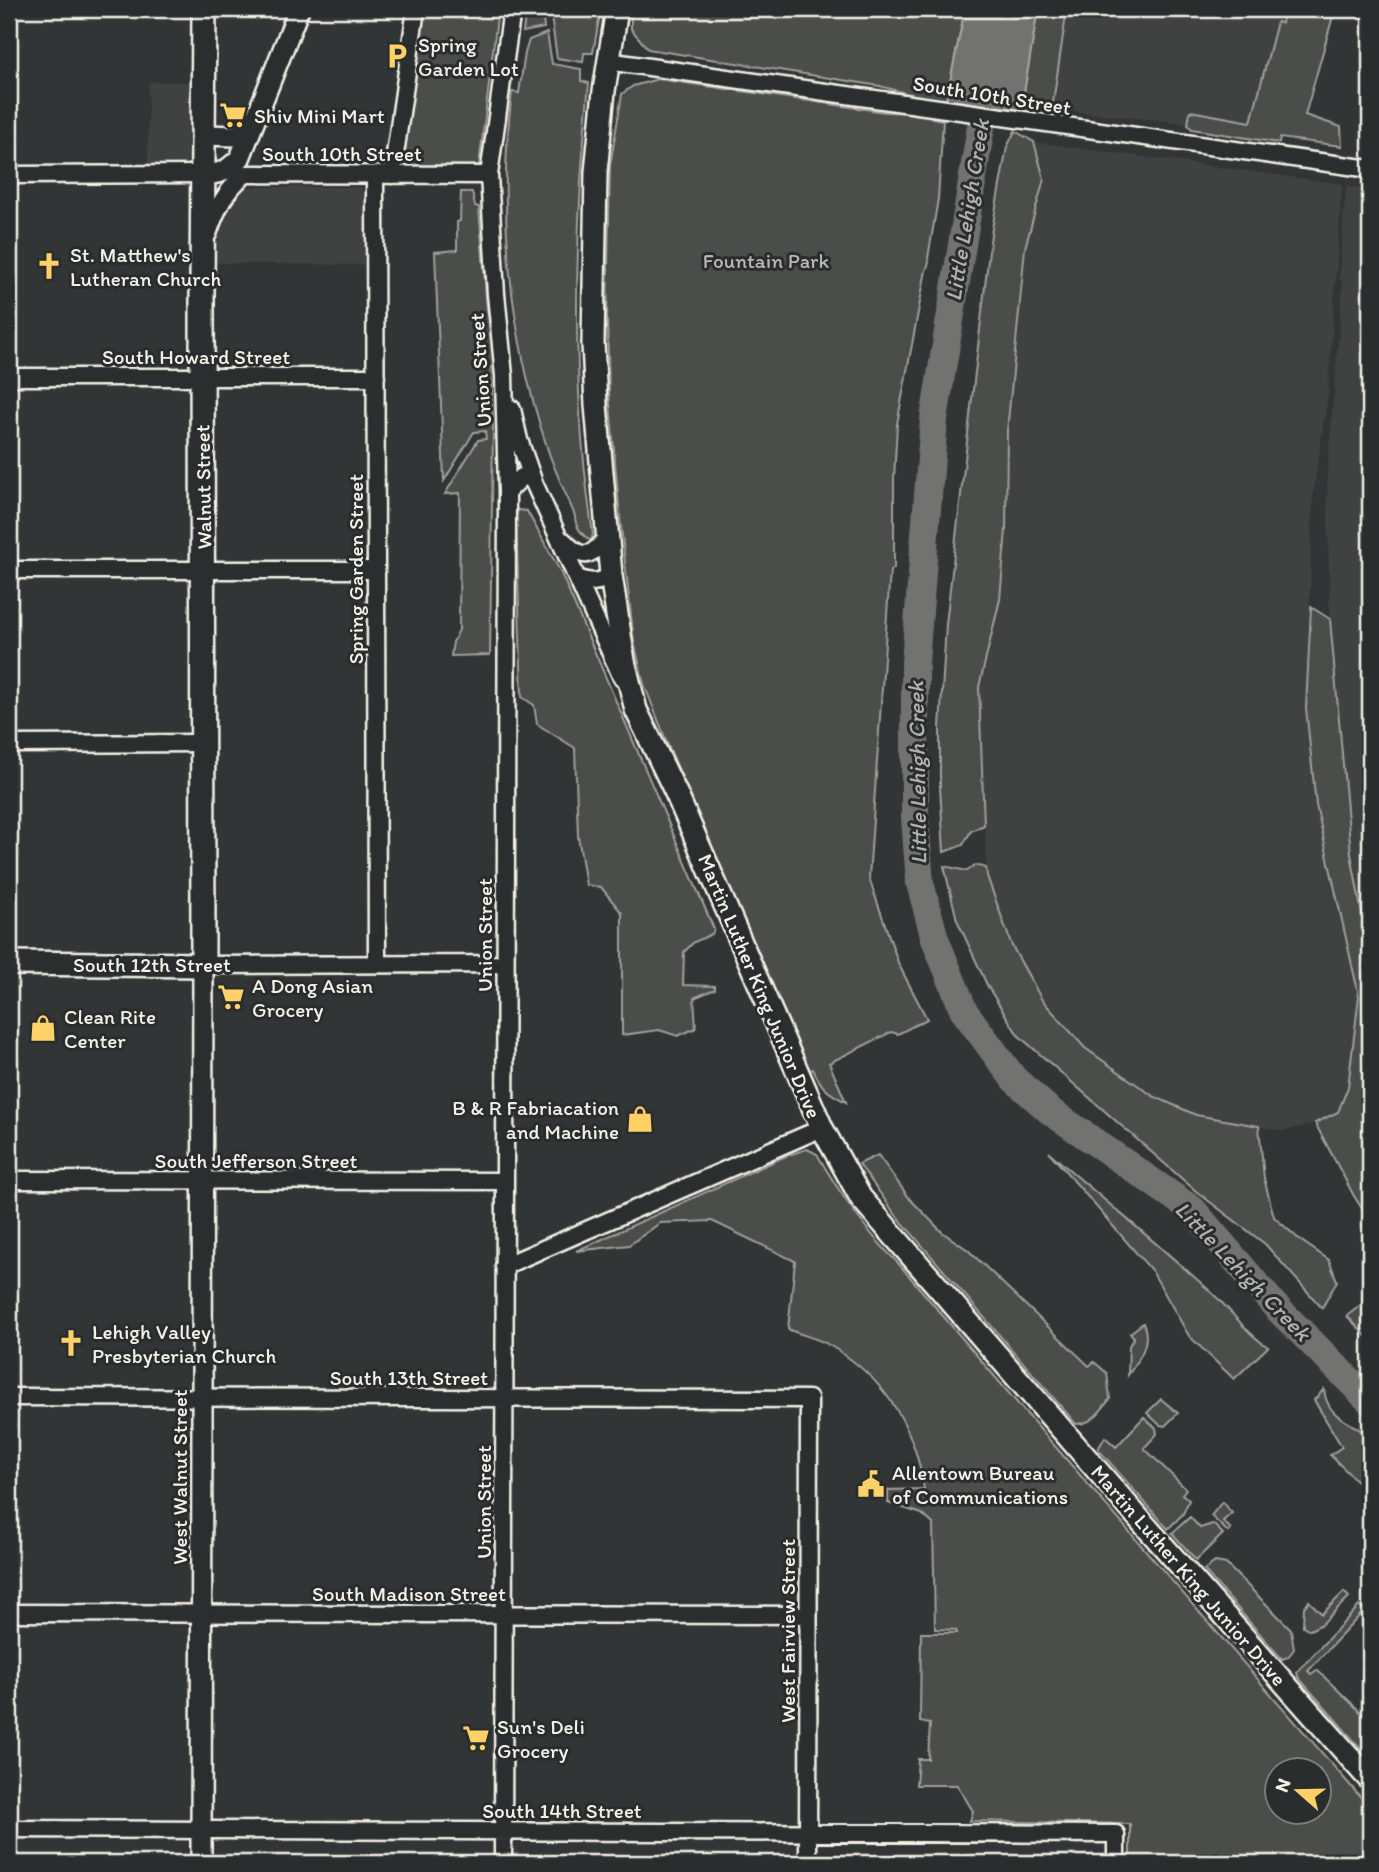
<svg xmlns="http://www.w3.org/2000/svg" width="1379" height="1872" font-family="Itim,sans-serif">
<style>
.built{fill:#404242}
.green{fill:#4b4d4c;stroke:#a09f9a;stroke-width:2;fill-rule:evenodd}
.water{fill:#727370;stroke:#a6a5a0;stroke-width:2}
.lines{fill:none;stroke-linecap:round;stroke-linejoin:round}
.river{stroke:#727370;stroke-width:28}
.minor-casing{stroke:#f4f1e8;stroke-width:21}
.tertiary-casing{stroke:#f4f1e8;stroke-width:24}
.secondary-casing{stroke:#f4f1e8;stroke-width:26}
.primary-casing{stroke:#f4f1e8;stroke-width:28}
.minor{stroke:#2a2d2e;stroke-width:16}
.tertiary{stroke:#2a2d2e;stroke-width:19}
.secondary{stroke:#2a2d2e;stroke-width:21}
.primary{stroke:#2a2d2e;stroke-width:23}
.labels{text-anchor:middle;dominant-baseline:central;stroke-width:6;stroke-linejoin:round;paint-order:stroke}
.poi-label{font-size:21px;fill:#f4f1e8;stroke:#2a2d2e;text-anchor:start}
.street-label{font-size:21px;fill:#f4f1e8;stroke:#2a2d2e}
.park-label{font-size:21px;fill:#b9b8b1;stroke:#2a2d2e}
.water-label{font-size:23px;font-style:italic;fill:#b3b2ac;stroke:#2a2d2e}
</style>
<rect width="100%" height="100%" fill="#323535"/>
<filter id="ink" filterUnits="userSpaceOnUse"><feTurbulence type="fractalNoise" baseFrequency=".0143" numOctaves="2"/><feDisplacementMap in="SourceGraphic" scale="14" xChannelSelector="R" yChannelSelector="G"/><feConvolveMatrix kernelMatrix="1 2 1 2 8 2 1 2 1" color-interpolation-filters="sRGB"/></filter>
<g filter="url(#ink)">
<path class="built" d="M 1067,9 L 1302,9 L 1270,132 L 1052,109 Z
M 148,82 L 186,82 L 191,85 L 191,152 L 190,159 L 183,166 L 148,166 Z
M 1034,142 L 1342,184 L 1328,394 L 1313,494 L 1306,708 L 1316,805 L 1359,996 L 1348,1087 L 1338,1112 L 1315,1123 L 1283,1131 L 1196,1115 L 1153,1096 L 1085,1048 L 1042,1000 L 1012,946 L 987,876 L 979,687 L 1000,599 L 1006,530 L 1007,431 L 1019,312 L 1025,248 L 1044,179 Z
M 1346,186 L 1370,190 L 1370,933 L 1364,925 L 1351,854 L 1330,619 L 1327,476 L 1343,282 L 1339,280 Z
M 243,187 L 361,187 L 365,194 L 364,265 L 215,263 L 218,231 L 228,203 Z"/>
<path class="green" d="M 423,9 L 498,9 L 479,166 L 474,167 L 400,166 Z
M 526,9 L 542,9 L 544,28 L 523,32 Z
M 550,9 L 601,9 L 593,53 L 584,53 L 583,62 L 557,58 Z
M 631,9 L 965,9 L 946,101 L 920,97 L 880,86 L 648,49 L 631,29 Z
M 1038,9 L 1067,9 L 1052,109 L 1022,104 Z
M 1285,9 L 1335,9 L 1305,115 L 1341,127 L 1342,146 L 1280,138 L 1279,143 L 1192,129 L 1188,125 L 1190,111 L 1251,122 L 1277,22 L 1282,23 Z
M 547,33 L 552,64 L 581,69 L 581,81 L 589,83 C 574,232 570,385 593,534 L 591,541 C 582,535 575,527 575,516 C 566,493 554,470 547,447 C 509,334 497,209 512,92 L 519,93 L 525,53 L 529,40 Z
M 658,79 L 885,112 L 932,113 L 932,118 L 943,120 L 938,199 L 928,258 L 929,263 L 926,270 L 897,424 L 894,479 L 894,568 L 890,571 L 869,878 L 899,965 L 927,1019 L 898,1034 L 891,1032 L 829,1063 L 846,1102 C 827,1092 822,1089 813,1069 L 809,1071 L 668,745 L 644,684 L 634,642 L 620,518 L 609,393 L 607,319 L 610,166 L 622,94 L 633,86 Z
M 1015,131 L 1034,142 L 1044,179 L 1025,248 L 1019,312 L 1007,431 L 1006,530 L 1000,599 L 979,687 L 984,825 L 971,831 L 963,845 L 944,852 L 940,787 L 940,727 L 946,624 L 991,234 L 1007,147 Z
M 461,192 L 472,192 L 475,206 L 479,207 L 487,308 L 496,365 L 491,367 L 493,430 L 490,655 L 451,656 L 453,642 L 459,630 L 460,493 L 445,494 L 478,440 L 486,439 L 485,431 L 474,432 L 444,481 L 435,252 L 457,250 L 457,222 L 460,221 Z
M 518,510 L 527,511 L 560,571 L 714,929 L 712,934 L 694,942 L 684,952 L 683,985 L 715,986 L 715,989 L 694,998 L 696,1028 L 678,1036 L 659,1030 L 622,1035 L 622,913 L 601,887 L 586,885 L 578,836 L 575,748 L 537,724 L 534,705 L 522,697 L 516,516 Z
M 1311,607 L 1330,619 L 1351,854 L 1364,925 L 1370,933 L 1370,1221 L 1354,1196 L 1315,1123 L 1338,1112 L 1348,1087 L 1359,996 L 1316,805 L 1306,708 Z
M 976,865 L 986,868 L 987,876 L 1012,946 L 1042,1000 L 1085,1048 L 1153,1096 L 1196,1115 L 1259,1126 L 1264,1178 L 1274,1217 L 1300,1240 L 1329,1260 L 1337,1281 L 1322,1308 L 1265,1244 L 1197,1192 L 1018,1035 L 988,987 L 957,920 L 944,866 L 967,871 Z
M 807,1149 L 817,1154 C 840,1194 865,1231 898,1263 L 1019,1405 L 1370,1808 L 1370,1863 L 1130,1863 L 1130,1824 L 970,1821 L 973,1811 L 957,1785 L 916,1785 L 918,1759 L 928,1759 L 930,1724 L 920,1722 L 921,1633 L 957,1633 L 956,1630 L 935,1629 L 933,1524 L 922,1514 L 888,1503 L 888,1490 L 924,1489 C 915,1427 884,1377 829,1345 C 817,1338 801,1335 788,1329 L 795,1261 L 712,1221 L 660,1223 L 629,1245 L 576,1251 L 788,1155 ZM 1278,1770 L 1320,1770 L 1320,1812 L 1278,1812 Z
M 1049,1152 C 1103,1200 1160,1245 1213,1294 C 1232,1311 1246,1333 1268,1347 L 1234,1379 L 1189,1336 L 1152,1271 Z
M 878,1155 L 910,1199 L 942,1232 L 968,1250 L 1089,1366 L 1094,1362 L 1107,1373 L 1110,1399 C 1100,1411 1093,1424 1076,1424 L 895,1214 L 859,1164 Z
M 1370,1289 L 1370,1340 L 1347,1316 L 1363,1303 Z
M 1143,1323 C 1152,1342 1139,1360 1128,1375 L 1129,1346 L 1134,1337 L 1130,1333 Z
M 1324,1389 C 1327,1419 1350,1420 1370,1437 L 1370,1494 L 1330,1455 L 1342,1447 L 1314,1400 Z
M 1161,1399 L 1178,1413 L 1165,1426 L 1160,1425 L 1147,1413 Z
M 1144,1417 L 1156,1428 L 1157,1434 L 1144,1448 L 1186,1489 L 1182,1494 L 1189,1500 L 1183,1514 L 1168,1529 L 1098,1449 L 1105,1437 L 1116,1447 Z
M 1222,1502 L 1232,1513 L 1223,1521 L 1231,1529 L 1228,1532 L 1211,1516 Z
M 1190,1517 L 1200,1528 L 1213,1524 L 1223,1534 L 1196,1560 L 1172,1533 Z
M 1215,1562 L 1226,1564 L 1291,1629 L 1294,1649 L 1288,1657 L 1282,1659 L 1204,1570 Z
M 1344,1592 L 1349,1597 L 1322,1624 L 1310,1630 L 1303,1626 L 1304,1607 L 1309,1601 L 1322,1614 Z
M 1359,1606 L 1365,1610 L 1308,1671 L 1311,1674 L 1317,1670 L 1370,1721 L 1370,1759 L 1298,1677 L 1297,1672 Z"/>
<path class="water" d="M 965,9 L 1038,9 L 1022,104 L 1018,112 L 946,101 Z"/>
<g class="lines">
<path class="river" d="M 997,9 L 988,83 L 934,419 L 915,663 L 915,818 L 920,883 L 935,939 L 964,1011 L 1014,1079 L 1050,1111 L 1193,1210 L 1275,1306 L 1370,1401"/>
<defs>
<path id="minor" d="M 607,61 L 1370,169
M 9,175 L 203,174
M 375,175 L 377,964
M 392,175 L 416,9
M 208,234 C 216,210 225,190 246,174 L 489,175
M 16,377 L 376,377
M 512,409 L 519,440 L 534,483
M 507,492 L 522,477 L 529,477 L 534,483 L 622,678
M 564,541 C 582,561 592,557 607,537
M 9,570 L 376,570
M 577,578 C 591,583 598,584 611,575
M 15,744 L 203,743
M 203,965 L 505,964
M 9,1180 L 504,1181
M 504,1266 L 822,1128
M 9,1397 L 809,1399 L 808,1863
M 9,1613 L 808,1615
M 9,1829 L 1116,1834 L 1116,1863
M 503,1863 L 507,492 L 504,376 L 496,294 L 489,175 L 512,9"/>
<path id="tertiary" d="M 204,135 L 237,136 L 253,121
M 203,174 C 221,175 228,170 240,158 L 299,9
M 201,1863 L 203,965"/>
<path id="secondary" d="M 617,9 L 604,91 L 596,172 L 593,343 L 596,405 L 611,575 L 624,661 L 636,710 L 676,793 L 822,1128 L 861,1198 L 1142,1522 L 1370,1780"/>
<path id="primary" d="M 9,963 L 203,965 L 202,287 L 204,9"/>
</defs>
<use href="#minor" class="minor-casing"/>
<use href="#tertiary" class="tertiary-casing"/>
<use href="#secondary" class="secondary-casing"/>
<use href="#primary" class="primary-casing"/>
<use href="#minor" class="minor"/>
<use href="#tertiary" class="tertiary"/>
<use href="#secondary" class="secondary"/>
<use href="#primary" class="primary"/>
</g>
</g>
<defs>
<symbol id="parking-bare" viewBox="-9 -9 18 18"><path d="M-3.5-5.5H1a3.5 3.5 0 0 1 0 7H-1V5.5H-3.5ZM-1-3.4V-.6H.8a1.4 1.4 0 0 0 0-2.8Z" fill="#ffd166" stroke="#2a2d2e" stroke-width="2.5" paint-order="stroke"/></symbol>
<symbol id="supermarket-bare" viewBox="-9 -9 18 18"><path d="M-6-5.5h2.5l.6 2H6L4.5 2H-2.5L-4.4-4H-6ZM-1.5 3.2a1.3 1.3 0 1 0 .1 0ZM3 3.2a1.3 1.3 0 1 0 .1 0Z" fill="#ffd166" stroke="#2a2d2e" stroke-width="2.5" paint-order="stroke"/></symbol>
<symbol id="church-bare" viewBox="-9 -9 18 18"><path d="M-1.2-6h2.4v3.5h3.3v2.4h-3.3V6h-2.4V-.1h-3.3v-2.4h3.3Z" fill="#ffd166" stroke="#2a2d2e" stroke-width="2.5" paint-order="stroke"/></symbol>
<symbol id="shop-bare" viewBox="-9 -9 18 18"><path d="M-5-2.5h2.3a2.7 3.5 0 0 1 5.4 0H5L5.5 6h-11ZM-1.5-2.5h3a1.5 2.3 0 0 0-3 0Z" fill="#ffd166" stroke="#2a2d2e" stroke-width="2.5" paint-order="stroke"/></symbol>
<symbol id="civic-bare" viewBox="-9 -9 18 18"><path d="M-.6-6.5H3V-4.5H.6V-3L4-1V1h2V6H-6V1h2V-1L-.6-3ZM-1.2 2.5V6h2.4V2.5Z" fill="#ffd166" stroke="#2a2d2e" stroke-width="2.5" paint-order="stroke"/></symbol>
</defs>
<g fill-rule="evenodd">
<use href="#parking-bare" x="378" y="37" width="38" height="38"/>
<use href="#supermarket-bare" x="214" y="96" width="38" height="38"/>
<use href="#church-bare" x="30" y="247" width="38" height="38"/>
<use href="#supermarket-bare" x="212" y="978" width="38" height="38"/>
<use href="#shop-bare" x="24" y="1009" width="38" height="38"/>
<use href="#shop-bare" x="621" y="1100" width="38" height="38"/>
<use href="#church-bare" x="52" y="1324" width="38" height="38"/>
<use href="#civic-bare" x="852" y="1465" width="38" height="38"/>
<use href="#supermarket-bare" x="457" y="1719" width="38" height="38"/>
</g>
<g class="labels">
<g class="poi-label">
<text x="418" y="44">Spring<tspan x="418" dy="24">Garden Lot</tspan></text>
<text x="254" y="115">Shiv Mini Mart</text>
<text x="70" y="254">St. Matthew's<tspan x="70" dy="24">Lutheran Church</tspan></text>
<text x="252" y="985">A Dong Asian<tspan x="252" dy="24">Grocery</tspan></text>
<text x="64" y="1016">Clean Rite<tspan x="64" dy="24">Center</tspan></text>
<text x="619" y="1107" text-anchor="end">B &amp; R Fabriacation<tspan x="619" dy="24">and Machine</tspan></text>
<text x="92" y="1331">Lehigh Valley<tspan x="92" dy="24">Presbyterian Church</tspan></text>
<text x="892" y="1472">Allentown Bureau<tspan x="892" dy="24">of Communications</tspan></text>
<text x="497" y="1726">Sun's Deli<tspan x="497" dy="24">Grocery</tspan></text>
</g>
<g class="street-label">
<text transform="translate(992 95) rotate(9)">South 10th Street</text>
<text x="342" y="153">South 10th Street</text>
<text x="196" y="356">South Howard Street</text>
<text transform="translate(480 370) rotate(-94)">Union Street</text>
<text transform="translate(203 487) rotate(-91)">Walnut Street</text>
<text transform="translate(355 569) rotate(-90)">Spring Garden Street</text>
<text transform="translate(484 935) rotate(-90)">Union Street</text>
<text x="152" y="964">South 12th Street</text>
<text transform="translate(760 986) rotate(67)">Martin Luther King Junior Drive</text>
<text x="256" y="1160">South Jefferson Street</text>
<text x="409" y="1377">South 13th Street</text>
<text transform="translate(179 1477) rotate(-90)">West Walnut Street</text>
<text transform="translate(483 1502) rotate(-90)">Union Street</text>
<text transform="translate(1189 1575) rotate(49)">Martin Luther King Junior Drive</text>
<text x="409" y="1593">South Madison Street</text>
<text transform="translate(787 1631) rotate(-90)">West Fairview Street</text>
<text x="562" y="1810">South 14th Street</text>
</g>
<g class="park-label">
<text x="766" y="260">Fountain Park</text>
</g>
<g class="water-label">
<text transform="translate(967 210) rotate(-81)">Little Lehigh Creek</text>
<text transform="translate(917 773) rotate(-91)">Little Lehigh Creek</text>
<text transform="translate(1243 1271) rotate(46)">Little Lehigh Creek</text>
</g>
</g>
<rect width="1379" height="1872" fill="none" stroke="#2a2d2e" stroke-width="35"/>
<rect x="18" y="18" width="1344" height="1837" fill="none" stroke="#f4f1e8" stroke-width="2.5" filter="url(#ink)"/>
<g transform="translate(1298 1791) rotate(290)"><circle r="33" fill="#2a2d2e" stroke="#7b7b78" stroke-width="2"/>
<path d="M0-5L12 26L0 18L-12 26Z" fill="#ffd166"/>
<text y="-10" font-size="19" font-weight="bold" text-anchor="middle" fill="#f4f1e8">N</text>
</g>
</svg>
